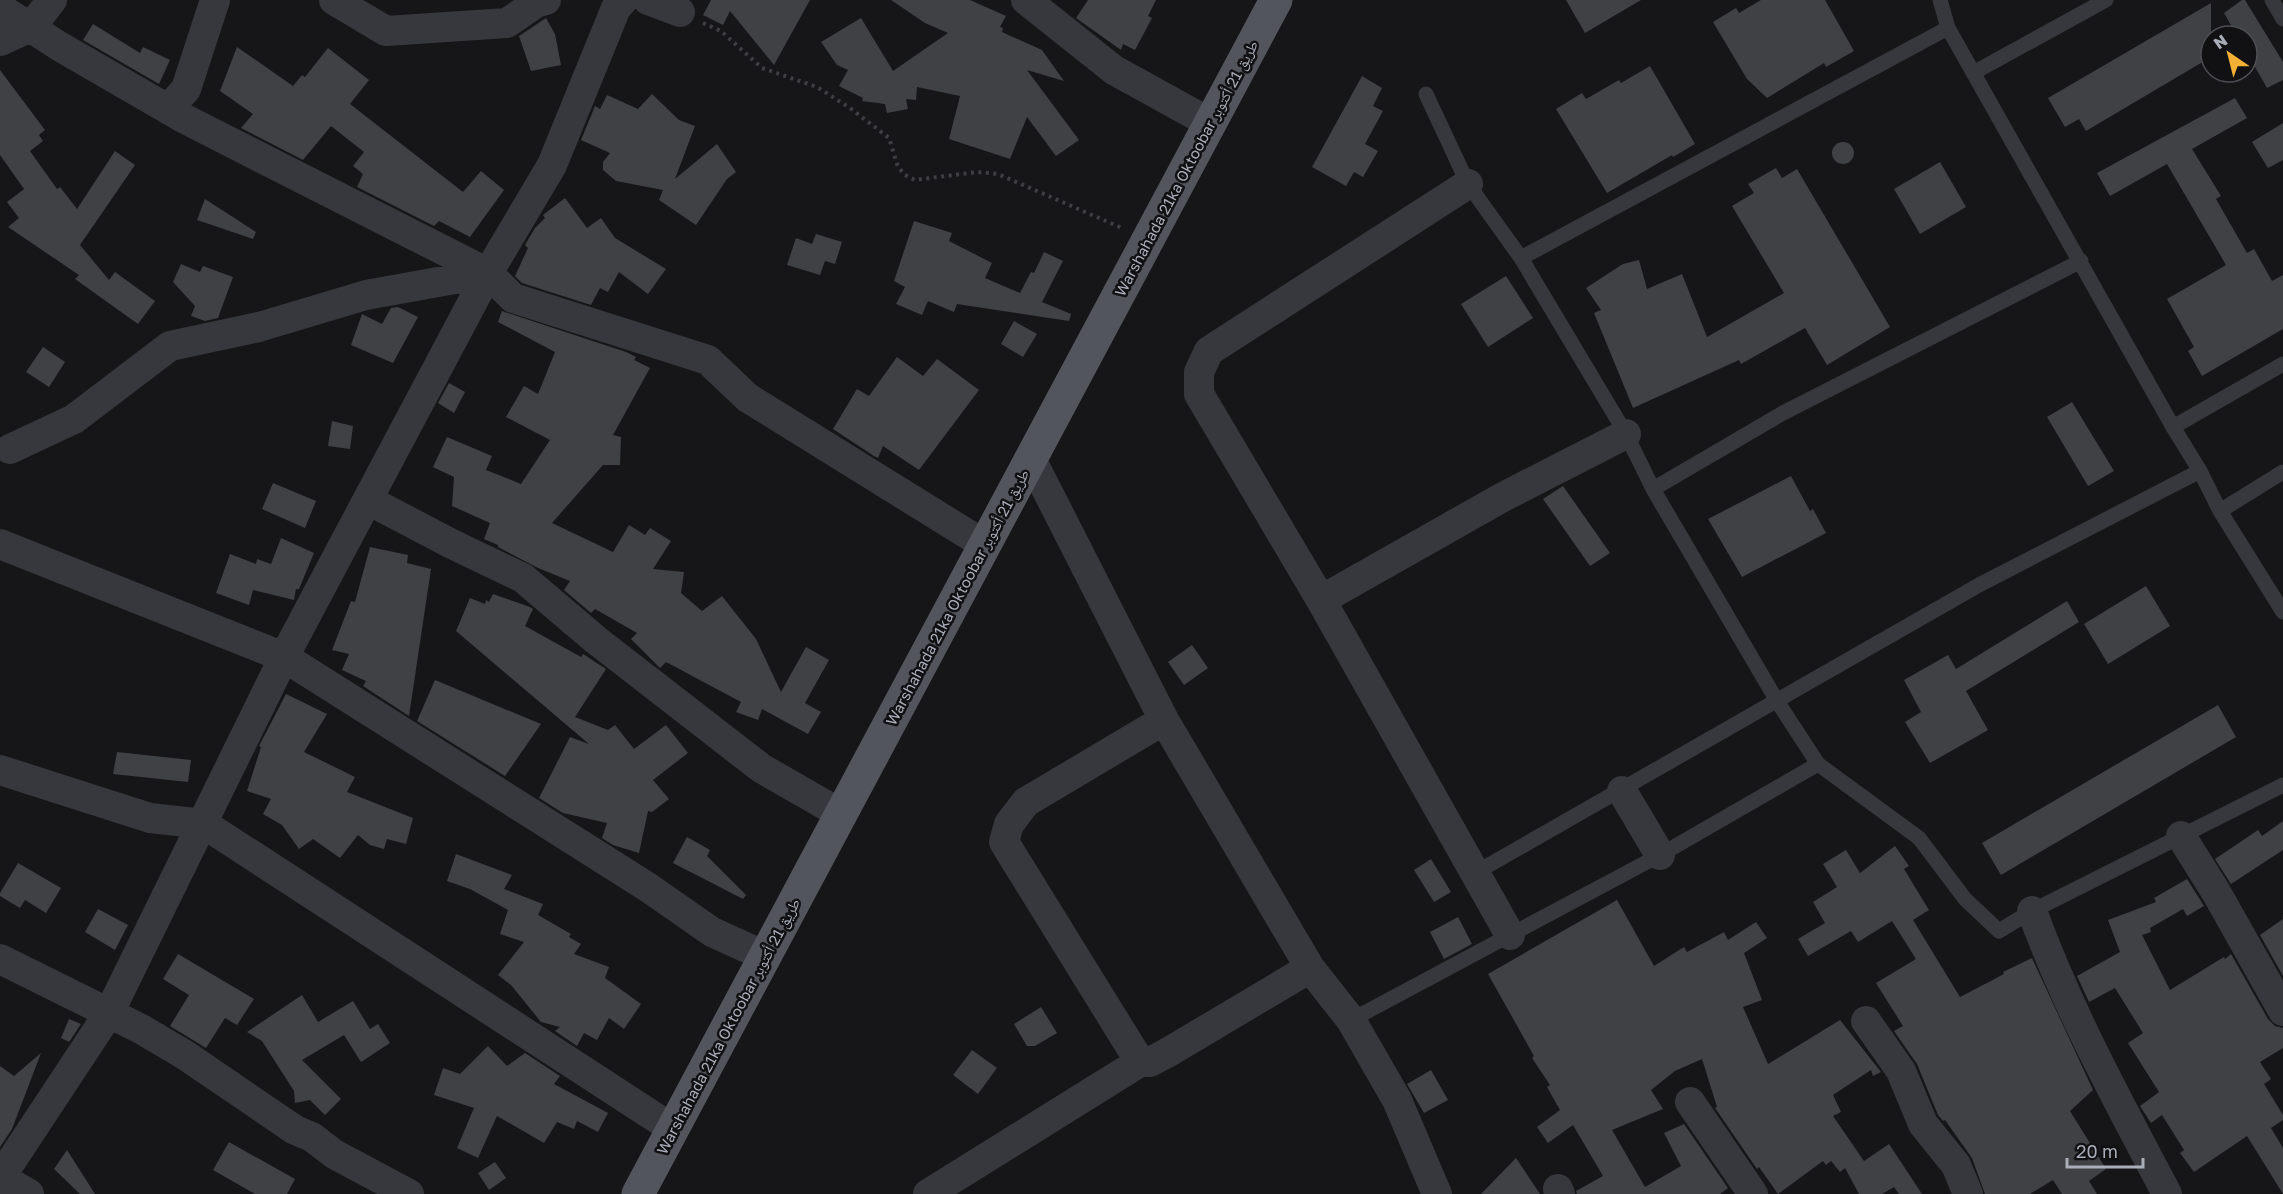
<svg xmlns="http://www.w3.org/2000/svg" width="2283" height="1194" font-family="'Golos Text','Noto Naskh Arabic',sans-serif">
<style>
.building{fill:#404145}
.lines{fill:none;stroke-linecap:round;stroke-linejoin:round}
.path{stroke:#3d3f44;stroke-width:4;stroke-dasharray:3 4.5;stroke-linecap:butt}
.service{stroke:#37383d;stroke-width:15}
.minor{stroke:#37383d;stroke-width:30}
.primary{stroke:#53555c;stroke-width:33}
.labels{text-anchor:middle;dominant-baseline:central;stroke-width:5;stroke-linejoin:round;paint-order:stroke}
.street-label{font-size:15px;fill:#a8adb8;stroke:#111113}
</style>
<rect width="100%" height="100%" fill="#161618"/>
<path class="building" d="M 711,0 L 810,0 L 774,65 L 730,11 L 723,25 L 703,15 Z
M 891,0 L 970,0 L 1006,16 L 1000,27 L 1003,28 L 1002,32 L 1042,50 L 1064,81 L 1027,70 L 1079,140 L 1056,156 L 1027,117 L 1010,159 L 949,139 L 960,96 L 917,87 L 916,100 L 906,99 L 908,109 L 887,113 L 885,104 L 862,101 L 863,98 L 839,86 L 848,70 L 837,65 L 821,42 L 861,18 L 893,71 L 948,33 L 925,23 Z
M 1088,0 L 1156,0 L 1148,16 L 1152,18 L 1135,50 L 1123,44 L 1121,50 L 1076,18 Z
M 1566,0 L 1641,0 L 1585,33 Z
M 1761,0 L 1825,0 L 1854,51 L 1826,67 L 1824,63 L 1767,98 L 1747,79 L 1713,22 L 1736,8 L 1739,13 Z
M 2242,0 L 2245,0 L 2283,62 L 2283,80 L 2267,88 L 2247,53 L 2247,36 L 2237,36 L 2224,13 Z
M 2211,3 L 2211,57 L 2086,131 L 2079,119 L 2065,127 L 2048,98 Z
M 546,18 L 555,34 L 561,65 L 531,71 L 519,36 Z
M 93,24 L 140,53 L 143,47 L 170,60 L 159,84 L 83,40 Z
M 237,47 L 293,86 L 302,75 L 305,77 L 328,48 L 369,80 L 350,104 L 463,192 L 481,171 L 504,190 L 470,237 L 439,221 L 434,226 L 357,187 L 363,174 L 353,166 L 364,152 L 331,126 L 303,160 L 241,128 L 253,114 L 220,91 Z
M 1650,66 L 1695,144 L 1673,157 L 1672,155 L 1607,193 L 1556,109 L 1582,93 L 1586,99 L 1619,80 L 1621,83 Z
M 0,70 L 45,130 L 39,135 L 43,141 L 30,151 L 57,189 L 60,187 L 77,209 L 115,151 L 135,165 L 80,245 L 109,280 L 115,272 L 155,301 L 138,324 L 75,279 L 79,275 L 8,227 L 19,218 L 7,202 L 24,189 L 0,155 Z
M 1362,76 L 1382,88 L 1373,106 L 1383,111 L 1365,144 L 1378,151 L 1363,177 L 1354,172 L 1346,186 L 1312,167 Z
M 652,94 L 679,120 L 695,126 L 675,179 L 717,144 L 736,172 L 727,179 L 696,225 L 659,200 L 663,190 L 616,181 L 603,170 L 603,162 L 610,153 L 581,140 L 595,106 L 600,109 L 607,95 L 638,109 Z
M 2235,98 L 2247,118 L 2192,149 L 2221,196 L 2216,199 L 2247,253 L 2254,249 L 2272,281 L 2283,275 L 2283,329 L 2202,376 L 2188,351 L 2194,347 L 2167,299 L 2226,265 L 2167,164 L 2110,196 L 2097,173 Z
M 2283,123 L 2283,160 L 2268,168 L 2252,142 Z
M1832 153a11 11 0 1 1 22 0a11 11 0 1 1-22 0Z
M 1940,162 L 1966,207 L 1920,234 L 1894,189 Z
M 1776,168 L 1782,178 L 1797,169 L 1890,327 L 1827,365 L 1805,328 L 1741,364 L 1739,360 L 1633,408 L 1594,313 L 1601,310 L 1586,288 L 1623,264 L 1639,260 L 1647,289 L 1682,274 L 1707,337 L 1784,293 L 1732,206 L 1754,193 L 1748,184 Z
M 565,198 L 587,228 L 601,218 L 615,238 L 666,269 L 648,294 L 619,272 L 608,292 L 600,288 L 591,305 L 522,283 L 515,276 L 528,248 L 525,245 L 535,228 L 545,218 L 543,215 Z
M 205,199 L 256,232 L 253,239 L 197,220 Z
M 914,221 L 952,233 L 949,241 L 992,263 L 985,278 L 1020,293 L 1031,272 L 1034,273 L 1044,252 L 1063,261 L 1042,302 L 1071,314 L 1069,321 L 957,304 L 954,312 L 928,301 L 922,315 L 896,304 L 905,287 L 894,281 Z
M 816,234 L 842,242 L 835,264 L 825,261 L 820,275 L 787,265 L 796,238 L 812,244 Z
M 181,264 L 200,272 L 203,266 L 233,277 L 218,318 L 205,321 L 191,316 L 195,306 L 173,282 Z
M 1506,276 L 1533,318 L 1488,347 L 1461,304 Z
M 398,307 L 418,317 L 393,363 L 351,345 L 362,314 L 382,324 L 391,308 Z
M 502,311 L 626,352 L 636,357 L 634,360 L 650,368 L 613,435 L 621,437 L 620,465 L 603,465 L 552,523 L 613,552 L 629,525 L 645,535 L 650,528 L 671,541 L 653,569 L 684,572 L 681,593 L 702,611 L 722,596 L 756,639 L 781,692 L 806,647 L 829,660 L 805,703 L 821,712 L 808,734 L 762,709 L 758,720 L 736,712 L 741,702 L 666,662 L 660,668 L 631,639 L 637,633 L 595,609 L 591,613 L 564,590 L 570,581 L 538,568 L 498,547 L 498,545 L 484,539 L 490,523 L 452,506 L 454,477 L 433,467 L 447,437 L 492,456 L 486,470 L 521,484 L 550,440 L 506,417 L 524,386 L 538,394 L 555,352 L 498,322 Z
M 1014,321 L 1037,334 L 1023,357 L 1001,344 Z
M 43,347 L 65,362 L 49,387 L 26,372 Z
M 897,357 L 923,376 L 937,359 L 979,390 L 919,470 L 883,446 L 878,458 L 874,456 L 833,429 L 857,389 L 869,396 Z
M 449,383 L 465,392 L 454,413 L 438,403 Z
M 2072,402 L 2114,471 L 2088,486 L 2047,417 Z
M 332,421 L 353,426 L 350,449 L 328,446 Z
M 1791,476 L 1810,511 L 1813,509 L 1826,533 L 1742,577 L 1708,519 Z
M 273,483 L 316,501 L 305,528 L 262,509 Z
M 1563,486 L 1610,553 L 1590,566 L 1543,499 Z
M 281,538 L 314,553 L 299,589 L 296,589 L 294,600 L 253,590 L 249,605 L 216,593 L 230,554 L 256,564 L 257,559 L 271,564 Z
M 370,547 L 408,555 L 407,563 L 431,569 L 409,716 L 363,686 L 366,681 L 342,670 L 349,654 L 332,650 L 351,601 L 355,602 Z
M 2146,586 L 2170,626 L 2108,664 L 2084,624 Z
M 493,594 L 530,607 L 533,609 L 525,626 L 581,657 L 583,654 L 606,669 L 575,717 L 608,730 L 615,725 L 634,749 L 666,725 L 688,753 L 653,780 L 669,799 L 652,812 L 648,811 L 639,853 L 613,845 L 602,838 L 607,823 L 563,813 L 539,798 L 570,737 L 589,744 L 456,631 L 470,598 L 485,604 L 486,600 L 489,602 Z
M 2067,601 L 2079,622 L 1966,691 L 1988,730 L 1930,763 L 1905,722 L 1921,712 L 1904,680 L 1948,655 L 1956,669 Z
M 1192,645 L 1208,668 L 1184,685 L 1168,662 Z
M 435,680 L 541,724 L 505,776 L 417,721 Z
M 286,694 L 327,714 L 304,752 L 355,777 L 347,792 L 413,818 L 406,844 L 387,839 L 384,849 L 370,845 L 358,835 L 340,858 L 313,839 L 299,849 L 282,825 L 263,814 L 271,799 L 247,791 L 261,747 L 259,746 Z
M 2218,705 L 2236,737 L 2001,875 L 1982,843 Z
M 117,752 L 191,760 L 188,782 L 113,774 Z
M 2283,821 L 2283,850 L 2231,884 L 2215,859 L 2258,830 L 2262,836 Z
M 687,837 L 710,850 L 707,856 L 746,895 L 743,899 L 673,863 Z
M 1895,846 L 1909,866 L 1904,869 L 1929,910 L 1913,920 L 1960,997 L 2004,974 L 2003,972 L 2032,958 L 2093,1090 L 2070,1111 L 2106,1169 L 2089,1181 L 2097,1194 L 2062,1194 L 2053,1180 L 2030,1194 L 1985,1194 L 1972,1158 L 1945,1120 L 1943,1121 L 1938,1115 L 1917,1064 L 1894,1031 L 1903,1026 L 1876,983 L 1916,959 L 1892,921 L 1858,942 L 1851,931 L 1808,956 L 1798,939 L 1825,923 L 1813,902 L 1837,887 L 1823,864 L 1846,850 L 1860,873 Z
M 456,854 L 512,875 L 504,889 L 543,904 L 538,915 L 571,934 L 569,937 L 581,944 L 574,954 L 609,967 L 605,978 L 641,1004 L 624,1029 L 609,1018 L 597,1040 L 584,1033 L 577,1046 L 555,1031 L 560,1027 L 541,1022 L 511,985 L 498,975 L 524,942 L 500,934 L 508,910 L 470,889 L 447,881 Z
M 1431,859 L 1451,892 L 1434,902 L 1414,870 Z
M 18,863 L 61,888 L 46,913 L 25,900 L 20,908 L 0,896 L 0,893 Z
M 2187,879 L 2204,906 L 2187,916 L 2183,909 L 2150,928 L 2151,932 L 2142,935 L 2170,990 L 2224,957 L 2225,959 L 2231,954 L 2268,1019 L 2275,1026 L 2283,1028 L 2283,1048 L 2260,1062 L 2271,1079 L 2264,1084 L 2283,1115 L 2283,1120 L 2271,1128 L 2283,1148 L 2283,1194 L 2247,1136 L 2194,1172 L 2180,1153 L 2184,1150 L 2162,1115 L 2151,1123 L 2140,1106 L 2159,1092 L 2128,1043 L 2143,1033 L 2115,988 L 2089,1002 L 2077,976 L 2120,952 L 2108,920 L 2156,902 L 2154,898 Z
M 1617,900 L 1654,966 L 1684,947 L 1687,952 L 1724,932 L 1728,940 L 1756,922 L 1767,938 L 1744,953 L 1762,1000 L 1743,1007 L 1768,1064 L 1840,1020 L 1881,1072 L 1873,1076 L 1871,1070 L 1833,1095 L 1841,1112 L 1833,1116 L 1864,1161 L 1889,1144 L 1922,1194 L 1899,1194 L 1894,1187 L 1882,1194 L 1859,1194 L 1845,1168 L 1840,1172 L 1831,1161 L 1826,1165 L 1823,1161 L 1778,1194 L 1759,1167 L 1757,1169 L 1715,1108 L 1717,1107 L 1702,1059 L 1675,1071 L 1651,1090 L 1663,1109 L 1612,1130 L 1645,1187 L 1681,1166 L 1664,1133 L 1684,1124 L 1728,1188 L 1720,1194 L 1577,1194 L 1576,1191 L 1603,1176 L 1573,1125 L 1548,1143 L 1537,1127 L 1560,1110 L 1547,1087 L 1550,1085 L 1532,1058 L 1534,1056 L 1488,974 Z
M 98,909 L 128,925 L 115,950 L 85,932 Z
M 1458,917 L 1472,944 L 1444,959 L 1430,932 Z
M 2283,919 L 2283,976 L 2260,935 Z
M 178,954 L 254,999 L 237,1025 L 225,1018 L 206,1048 L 170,1026 L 189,995 L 163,979 Z
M 302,995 L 318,1022 L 353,1001 L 370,1029 L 378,1024 L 390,1043 L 361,1062 L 344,1035 L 302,1060 L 341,1099 L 325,1115 L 310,1100 L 295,1103 L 294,1091 L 262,1041 L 247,1032 Z
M 1041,1007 L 1057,1033 L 1035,1046 L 1027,1046 L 1014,1024 Z
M 69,1019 L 81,1024 L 69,1042 L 61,1038 Z
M 488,1046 L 507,1066 L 525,1053 L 560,1076 L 554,1084 L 608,1113 L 598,1132 L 577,1121 L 574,1129 L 557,1122 L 544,1143 L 497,1116 L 478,1158 L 457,1148 L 474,1108 L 434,1095 L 443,1068 L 460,1074 Z
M 972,1050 L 997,1068 L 978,1094 L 953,1075 Z
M 41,1053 L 12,1129 L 0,1147 L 0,1066 L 14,1076 Z
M 1431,1070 L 1448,1100 L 1424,1113 L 1407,1084 Z
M 229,1142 L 295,1179 L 287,1194 L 255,1194 L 213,1170 Z
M 67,1150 L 95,1194 L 80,1194 L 54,1169 Z
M 1516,1158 L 1540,1194 L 1481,1194 Z
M 495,1162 L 506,1178 L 489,1190 L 478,1173 Z"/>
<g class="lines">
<path class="path" d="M 703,23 L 721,31 L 762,68 L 817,87 L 850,108 L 889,138 L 898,167 L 905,175 L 915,180 L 977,172 L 998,174 L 1122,228"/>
<path class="service" d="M 1940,0 L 1948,28 L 2173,427 L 2200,471 L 2220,511 L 2283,612
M 2272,0 L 2283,19
M 1973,73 L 2106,0
M 1426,94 L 1468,184 L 1521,258 L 1626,434 L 1653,489 L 1777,701 L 1818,764 L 1919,838 L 1965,899 L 1999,931 L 2032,911 L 2283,785
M 1521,258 L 1948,28
M 2173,427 L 2283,364
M 1653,489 L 1783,413 L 2081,261
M 2220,511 L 2283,472
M 1475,873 L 1979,585 L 2200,471
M 1351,1020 L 1660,855 L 1818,764"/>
<path class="minor" d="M 334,0 L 386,31 L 507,23 L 536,3 L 546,0
M 648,0 L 680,12
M 1026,0 L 1114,70 L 1210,123
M 0,8 L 59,46 L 185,119 L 488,273 L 513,298 L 708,360 L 748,398 L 985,545
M 0,41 L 31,27 L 52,0
M 168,109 L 186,89 L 215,0
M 1468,184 L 1209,351 L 1199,372 L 1199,394 L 1321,600 L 1510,935
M 10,449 L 74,419 L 170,346 L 259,327 L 366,295 L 488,273
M 1031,459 L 1164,720 L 1310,968 L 1351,1020 L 1397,1100 L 1437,1194
M 368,500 L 450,543 L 523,578 L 596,640 L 761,768 L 841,814
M 0,544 L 284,657 L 649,888 L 712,932 L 765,956
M 1321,600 L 1503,497 L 1626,434
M 1164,720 L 1026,802 L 1009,824 L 1004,842 L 1140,1062 L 1150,1062 L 1167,1053 L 1310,968
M 0,770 L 150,818 L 204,824 L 673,1129
M 1622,791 L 1660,855
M 2181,836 L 2216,892 L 2283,1011
M 2032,911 C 2068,1010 2118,1101 2167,1194
M 0,959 L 141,1029 L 185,1055 L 295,1130 L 312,1137 L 334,1154 L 409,1194
M 1866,1021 L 1901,1071 L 1923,1124 L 1956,1165 L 1968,1194
M 1690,1102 L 1753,1194
M 0,1177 L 29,1194
M 0,1178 L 109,1013 L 284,657 L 488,273 L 552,165 L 616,8 L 623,0
M 1558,1189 L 1560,1194
M 928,1194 L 1140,1062"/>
<path class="primary" d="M 638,1194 L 1276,0"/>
</g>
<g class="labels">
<g class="street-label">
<text transform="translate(1186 168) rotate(-62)">Warshahada 21ka Oktoobar طريق 21 أكتوبر</text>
<text transform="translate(957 597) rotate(-62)">Warshahada 21ka Oktoobar طريق 21 أكتوبر</text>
<text transform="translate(728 1026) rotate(-62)">Warshahada 21ka Oktoobar طريق 21 أكتوبر</text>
</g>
</g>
<g transform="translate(2229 54) rotate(325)"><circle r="28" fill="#111113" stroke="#4d4f55" stroke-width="1.5"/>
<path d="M0-4.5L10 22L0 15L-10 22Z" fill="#f2b134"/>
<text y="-9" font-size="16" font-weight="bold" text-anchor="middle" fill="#a8adb8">N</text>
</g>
<path d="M2067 1158v9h76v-9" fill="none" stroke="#a8adb8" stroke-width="3"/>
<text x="2076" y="1158" font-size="18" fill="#a8adb8" stroke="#111113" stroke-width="4.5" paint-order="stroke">20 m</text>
</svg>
